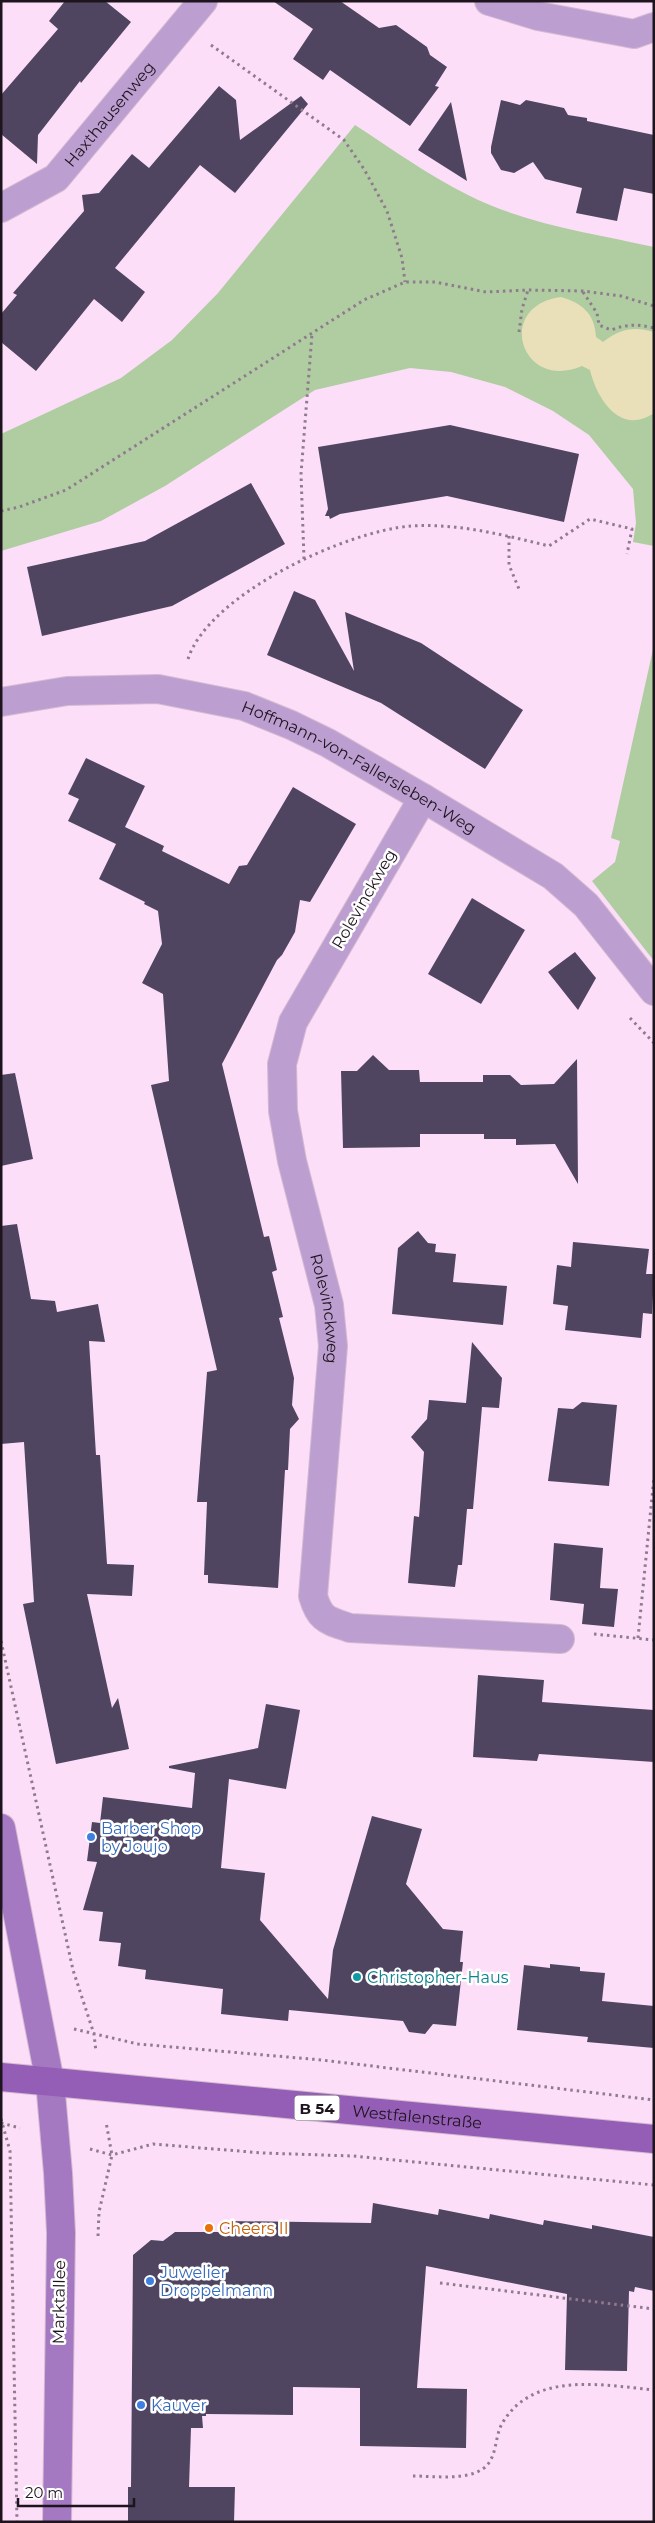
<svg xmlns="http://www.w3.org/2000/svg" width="655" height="2523" font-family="Montserrat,sans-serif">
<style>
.green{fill:#afcda1}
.sand{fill:#e9e0ba}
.building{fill:#504561}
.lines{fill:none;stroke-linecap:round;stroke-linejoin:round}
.street-casing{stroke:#d4bad1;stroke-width:30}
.secondary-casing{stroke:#d4bad1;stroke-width:30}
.primary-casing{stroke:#d4bad1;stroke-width:30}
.path{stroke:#8f7b8d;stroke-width:3;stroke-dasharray:2.5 4;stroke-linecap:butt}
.street{stroke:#bc9fd0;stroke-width:28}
.secondary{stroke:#a579c2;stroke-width:28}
.primary{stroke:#945db6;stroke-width:28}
.shop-dot{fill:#3f7fe0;stroke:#fff;stroke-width:2}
.culture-dot{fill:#0f9aa8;stroke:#fff;stroke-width:2}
.food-dot{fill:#e8710a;stroke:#fff;stroke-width:2}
.labels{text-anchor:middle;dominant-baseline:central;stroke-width:5;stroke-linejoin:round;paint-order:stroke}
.shield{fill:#fff;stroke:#625a61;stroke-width:1}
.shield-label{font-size:15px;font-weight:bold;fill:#1e141d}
.street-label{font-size:16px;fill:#1e141d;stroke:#fff}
.shop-label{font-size:16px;fill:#366cbe;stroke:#fff;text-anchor:start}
.culture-label{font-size:16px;fill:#0d838f;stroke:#fff;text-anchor:start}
.food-label{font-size:16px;fill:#c56008;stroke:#fff;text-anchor:start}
</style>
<rect width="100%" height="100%" fill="#fcdef9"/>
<path class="green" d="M 355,125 C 392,149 428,175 468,195 C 525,224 592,233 654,247 L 654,546 L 633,542 L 636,523 L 633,489 L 589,435 L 553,411 L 505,387 L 451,372 L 410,368 L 315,390 L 165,486 L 101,521 L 1,551 L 1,434 L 121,378 L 172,340 L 218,293 Z
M 654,645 L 654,961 L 592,881 L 615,862 L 620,841 L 611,838 Z"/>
<path class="sand" d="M 561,297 C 582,303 595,314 596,337 L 603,342 C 620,329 633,326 654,332 L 654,413 C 620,436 597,399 590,370 L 582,366 C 521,392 494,306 561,297 Z"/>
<path class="building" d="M 65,1 L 105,1 L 131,22 L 81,83 L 80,81 L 38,135 L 37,164 L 1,134 L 1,95 L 58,29 L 49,21 Z
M 273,1 L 340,1 L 379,28 L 396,25 L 427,47 L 430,55 L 447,67 L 435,86 L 439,87 L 410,126 L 330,70 L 323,80 L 293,59 L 313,29 Z
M 219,86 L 236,100 L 240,140 L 301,96 L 308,104 L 235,193 L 200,165 L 115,268 L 145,292 L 122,322 L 94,299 L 36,371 L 1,342 L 1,314 L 17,295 L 13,293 L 84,211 L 82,195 L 99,193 L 132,154 L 149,168 Z
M 501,100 L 520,105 L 526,100 L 564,108 L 568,115 L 587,118 L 587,121 L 654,135 L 654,194 L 624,188 L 617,221 L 576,213 L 582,188 L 545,179 L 533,162 L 514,173 L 501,170 L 491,153 L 491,147 Z
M 451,102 L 467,181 L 418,150 Z
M 450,425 L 579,454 L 564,522 L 447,496 L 340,514 L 330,519 L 329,516 L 325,516 L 328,509 L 318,447 Z
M 251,483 L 285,544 L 172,606 L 42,636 L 27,567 L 145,541 Z
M 294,591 L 315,600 L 354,671 L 345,612 L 421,643 L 523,710 L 485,769 L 381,703 L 267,655 Z
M 86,758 L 145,786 L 125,827 L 164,846 L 162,851 L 229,884 L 239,866 L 247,865 L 293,787 L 356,824 L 310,902 L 300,900 L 295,932 L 282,955 L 277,960 L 222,1064 L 264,1237 L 269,1236 L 277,1270 L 272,1272 L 283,1317 L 279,1318 L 294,1378 L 292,1405 L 299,1419 L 290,1429 L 288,1470 L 285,1470 L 278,1588 L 208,1583 L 208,1575 L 204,1575 L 207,1502 L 197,1502 L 207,1372 L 217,1370 L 151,1085 L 169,1081 L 163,994 L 142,983 L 162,944 L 158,911 L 144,904 L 145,902 L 99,879 L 116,844 L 68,821 L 79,799 L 68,794 Z
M 472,898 L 525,930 L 481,1004 L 428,974 Z
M 575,952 L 596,978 L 578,1010 L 548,972 Z
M 373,1055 L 389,1070 L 419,1070 L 420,1082 L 483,1082 L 483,1075 L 510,1075 L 521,1085 L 554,1084 L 577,1059 L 578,1184 L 555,1144 L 516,1145 L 516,1139 L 484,1139 L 484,1134 L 420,1134 L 420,1147 L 343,1148 L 341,1071 L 357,1071 Z
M 15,1073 L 33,1159 L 1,1166 L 1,1075 Z
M 17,1224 L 31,1299 L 55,1301 L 57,1312 L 98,1304 L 105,1342 L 89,1341 L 96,1455 L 100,1455 L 107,1564 L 134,1565 L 132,1596 L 87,1594 L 112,1708 L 118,1698 L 129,1749 L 56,1764 L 23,1604 L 34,1602 L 24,1442 L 1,1444 L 1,1226 Z
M 418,1231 L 428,1243 L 436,1244 L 435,1252 L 456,1254 L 453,1282 L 507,1286 L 503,1325 L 392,1314 L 398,1248 Z
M 573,1242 L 649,1249 L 646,1274 L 654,1274 L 652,1314 L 643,1313 L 641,1338 L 565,1330 L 568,1306 L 553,1304 L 557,1265 L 571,1267 Z
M 472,1342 L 502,1378 L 499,1408 L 482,1407 L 473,1509 L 467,1509 L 462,1565 L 458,1565 L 455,1587 L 408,1583 L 414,1516 L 419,1517 L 424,1452 L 411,1437 L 427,1419 L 429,1400 L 466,1403 Z
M 582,1402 L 617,1405 L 609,1486 L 548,1481 L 558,1408 L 573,1409 Z
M 554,1543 L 603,1548 L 600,1588 L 618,1589 L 614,1627 L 582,1624 L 584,1604 L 550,1600 Z
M 478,1675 L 544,1680 L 542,1702 L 654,1710 L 654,1762 L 539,1754 L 537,1761 L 473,1757 Z
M 266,1704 L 300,1710 L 286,1789 L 229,1779 L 221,1868 L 265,1873 L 260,1920 L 328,1999 L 333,1950 L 372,1816 L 422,1829 L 406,1884 L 443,1929 L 463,1931 L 460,1962 L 463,1962 L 456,2026 L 433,2024 L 425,2034 L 409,2032 L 403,2021 L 289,2010 L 288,2021 L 221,2014 L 223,1989 L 145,1979 L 146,1970 L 118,1966 L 121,1943 L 99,1941 L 103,1912 L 83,1910 L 97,1862 L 87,1861 L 92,1822 L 100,1823 L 103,1797 L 192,1808 L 195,1773 L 169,1768 L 169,1766 L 258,1748 Z
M 550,1964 L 580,1967 L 580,1971 L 605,1973 L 602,2001 L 654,2006 L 654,2048 L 587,2042 L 588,2037 L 517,2030 L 524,1965 L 550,1968 Z
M 373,2203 L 438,2215 L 439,2209 L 489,2219 L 490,2214 L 543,2225 L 544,2220 L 592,2229 L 592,2225 L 654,2237 L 654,2291 L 635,2287 L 634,2292 L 629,2291 L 627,2371 L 565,2370 L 567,2294 L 426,2266 L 417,2388 L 467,2389 L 466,2448 L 360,2446 L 360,2388 L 293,2387 L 293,2415 L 206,2414 L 206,2416 L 202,2416 L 203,2428 L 191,2428 L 189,2487 L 235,2487 L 234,2522 L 128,2522 L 128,2487 L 131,2487 L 133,2255 L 151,2240 L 163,2241 L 175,2232 L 228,2232 L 228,2221 L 371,2223 Z"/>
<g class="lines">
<defs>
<g id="street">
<path d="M 489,1 L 538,16 L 634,34 L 654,27"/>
<path id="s1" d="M 1,208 L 56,178 L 203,1"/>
<path id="s2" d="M 1,702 L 67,691 L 158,689 L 244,706 L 291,725 L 328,743 L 423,798 L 553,876 L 586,905 L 654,991"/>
<path id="s3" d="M 423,798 L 293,1022 L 282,1064 L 283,1111 L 292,1161 L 329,1305 L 333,1346 L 313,1596 C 320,1620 327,1620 350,1628 L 560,1639"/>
</g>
<path id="secondary" d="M 1,1828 L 50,2082 L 58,2173 L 61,2233 L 57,2522"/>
<g id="primary">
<path id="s4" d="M 1,2077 L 654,2139"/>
</g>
</defs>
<use href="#street" class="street-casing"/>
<use href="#secondary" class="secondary-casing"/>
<use href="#primary" class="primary-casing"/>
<path class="path" d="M 211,45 L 344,140 L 364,169 L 387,211 L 402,258 L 405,282
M 583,292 L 597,313 L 599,325 L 611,330 C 627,324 638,324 654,328
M 519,332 L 522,309 L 528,290
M 1,511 L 19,507 L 66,490 L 364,300 L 405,282 L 435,282 L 486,292 L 528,290 L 583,291 L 621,296 L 654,306
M 509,536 L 509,565 L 519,589
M 304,559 L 301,474 L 312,334
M 188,659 C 209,594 346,531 411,526 C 458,523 504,535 549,546 L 590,519 L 632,529 L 627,554
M 630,1018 L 654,1043
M 594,1634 L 654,1640
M 638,1638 L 654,1477
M 1,1641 L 73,1970 L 94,2034 L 96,2052
M 74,2029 L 138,2044 L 322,2060 L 654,2100
M 1,2119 L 10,2151 L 17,2522
M 1,2123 L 20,2128
M 90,2149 L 112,2155 L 153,2144 L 263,2153 L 353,2156 L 654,2185
M 98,2236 L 99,2212 L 112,2155 L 106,2122
M 440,2283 L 654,2309
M 413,2476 C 434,2476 467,2481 484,2468 C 498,2457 494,2436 503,2422 C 534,2371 603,2385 654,2390"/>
<use href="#street" class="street"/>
<use href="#secondary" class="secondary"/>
<use href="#primary" class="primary"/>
</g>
<g class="shop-dot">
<circle cx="91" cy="1837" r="5"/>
<circle cx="150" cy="2281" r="5"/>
<circle cx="141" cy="2405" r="5"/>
</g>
<circle class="culture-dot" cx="357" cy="1977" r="5"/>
<circle class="food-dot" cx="209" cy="2228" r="5"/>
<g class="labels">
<rect class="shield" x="294.5" y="2095.5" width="45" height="25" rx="4"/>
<g class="shield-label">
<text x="317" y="2108">B 54</text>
</g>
<g class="street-label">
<text stroke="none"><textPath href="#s1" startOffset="146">Haxthausenweg</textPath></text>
<text stroke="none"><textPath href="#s2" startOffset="376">Hoffmann-von-Fallersleben-Weg</textPath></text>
<text transform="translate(364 899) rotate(-60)">Rolevinckweg</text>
<text stroke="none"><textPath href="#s3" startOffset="552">Rolevinckweg</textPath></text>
<text stroke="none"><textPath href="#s4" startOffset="418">Westfalenstraße</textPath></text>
<text transform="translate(59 2302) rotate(-89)">Marktallee</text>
</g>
<g class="shop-label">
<text x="101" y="1828">Barber Shop<tspan x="101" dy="18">by Joujo</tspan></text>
<text x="160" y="2272">Juwelier<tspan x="160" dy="18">Droppelmann</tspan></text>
<text x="151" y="2405">Kauver</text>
</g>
<g class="culture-label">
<text x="367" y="1977">Christopher-Haus</text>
</g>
<g class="food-label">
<text x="219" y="2228">Cheers II</text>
</g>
</g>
<rect width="655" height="2523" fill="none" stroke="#1e141d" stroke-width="5"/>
<path d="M18 2498v8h116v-8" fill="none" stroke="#1e141d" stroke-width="2.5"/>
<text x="25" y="2498" font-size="15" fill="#1e141d" stroke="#ffffff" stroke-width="4" paint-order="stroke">20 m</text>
</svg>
